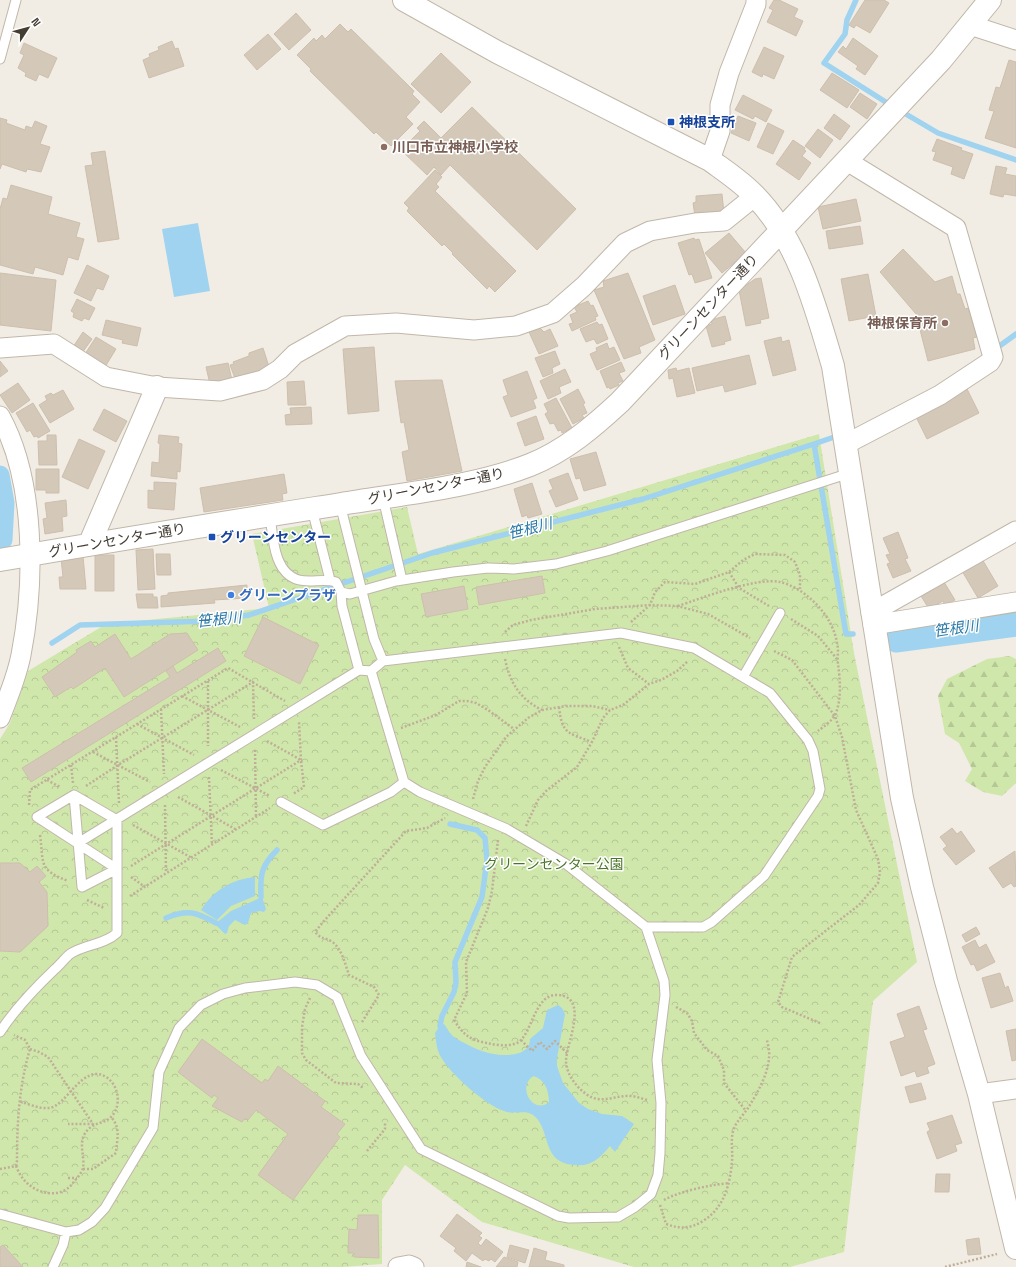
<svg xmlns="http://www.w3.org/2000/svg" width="1016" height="1267" font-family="'Space Grotesk','Noto Sans JP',sans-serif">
  <defs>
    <pattern id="forest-firs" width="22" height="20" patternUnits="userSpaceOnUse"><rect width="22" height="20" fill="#d0e7ac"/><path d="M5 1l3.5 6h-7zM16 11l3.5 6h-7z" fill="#b4c795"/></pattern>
    <pattern id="park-crowns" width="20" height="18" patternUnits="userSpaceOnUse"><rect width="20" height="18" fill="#d0e7ac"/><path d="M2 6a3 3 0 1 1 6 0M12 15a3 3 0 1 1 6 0" fill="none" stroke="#b4c795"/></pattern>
  </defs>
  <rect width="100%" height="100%" fill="#f2ede4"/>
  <!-- forest -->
  <path fill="url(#forest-firs)" d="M1010 656 1016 659V783L1002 796 983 792 965 781 972 769 959 743 945 734 938 696 947 679 987 659Z"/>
  <!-- park -->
  <path fill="url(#park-crowns)" d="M819 434 854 653 917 962 873 1001 844 1252 790 1267H634L482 1222 405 1165 382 1200V1264L343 1267H0V739L10 723 28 671 106 624 269 608 252 534 407 507 418 554Z"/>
  <!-- water -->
  <path fill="#9fd3f0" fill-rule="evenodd" d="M198 223 210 291 174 297 162 229Z
    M255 877V896L231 906 217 920 201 910C213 891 232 879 255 877Z
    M262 897 266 909 264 912 260 911 251 913 248 923 245 925 235 920 229 926 227 933 225 934 215 924 231 911Z
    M558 1005 562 1008 565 1014 557 1058V1066L563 1083 579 1103 588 1109 602 1114 622 1116 634 1124 615 1152 610 1146C600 1158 591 1167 575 1165 540 1163 552 1129 533 1115 525 1109 513 1115 504 1111 485 1105 444 1069 438 1051 436 1045 436 1038 435 1033L440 1026 444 1024C447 1028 450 1034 454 1037 462 1042 473 1048 482 1051 495 1056 530 1060 530 1039L543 1028 547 1010ZM533 1076C545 1079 549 1091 549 1102 535 1115 516 1089 533 1076Z"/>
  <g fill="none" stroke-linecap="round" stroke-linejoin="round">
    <!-- stream -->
    <path stroke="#9fd3f0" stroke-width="5.5" d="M856 0 847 20 845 34 824 63 892 106
      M899 110 938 133 1016 160
      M994 350 1016 334
      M814 444 840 435
      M52 643 80 625 209 621 249 615 432 553 643 499 814 444 846 634H853
      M261 897C260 875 261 866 277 850
      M166 918C188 909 196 912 216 923
      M440 1026 442 1016 454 992 456 983 455 962 482 897 487 860 485 838 477 830 450 824"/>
    <!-- canal -->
    <path stroke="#9fd3f0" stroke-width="19" d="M0 475 5 503 3 540"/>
    <!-- river -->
    <path stroke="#9fd3f0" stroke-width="33" d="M897 636 1016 620"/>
  </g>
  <!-- building -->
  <path fill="#d4c8b9" stroke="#cebfac" d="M774 0H779L798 9 794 17 803 21 796 36 767 22 773 10 769 8Z
    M865 0H884L889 3 870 33 856 25 854 28 849 25Z
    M296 13 311 30 289 50 274 34Z
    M340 24 348 32 351 29 414 91 412 94 420 102 406 117 413 124 391 146 376 132 374 134 310 71 311 69 297 55 314 38 316 41 322 35 325 39Z
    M268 34 281 49 257 70 244 55Z
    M853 38 878 56 865 75 856 69 858 66 838 52 843 46 846 49Z
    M172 41 175 49 178 48 184 66 149 78 143 60 150 57 149 54 159 50 158 47Z
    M24 43 57 58 48 78 39 74 36 81 25 76 26 73 18 68 24 55 20 53Z
    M764 47 784 56 774 79 763 74 762 77 752 72Z
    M441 53 471 82 441 113 411 84Z
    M1009 60 1016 62V148L985 138 994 111 989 110 996 87 1000 88Z
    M832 73 859 90 847 108 820 90Z
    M860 93 877 104 867 119 850 107Z
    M743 95 772 110 766 122 755 116 753 119 735 110Z
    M472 107 576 209 537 250 450 165 441 175 434 167 427 175 401 150 420 131 417 128 424 121 441 138Z
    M834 114 850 126 840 140 824 128Z
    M738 116 756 123 749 141 731 133Z
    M0 118 7 120 6 123 25 130 26 126 32 128 35 121 47 126 40 144 50 147 41 172 27 169 26 172 2 164 0 169Z
    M768 123 784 131 773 154 757 147Z
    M818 129 833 140 820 158 805 146Z
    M937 139 962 148 961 150 973 154 964 179 951 174 953 167 933 160 936 152 932 151Z
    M793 140 805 148 804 150 806 151 802 156 811 163 799 180 776 164Z
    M105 151 119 239 98 242 85 166 93 165 91 153Z
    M996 166 1007 168 1005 174 1016 176V196L1004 194 1003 197 990 194Z
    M435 170 442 177 436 184 439 187 435 191 516 271 495 292 489 286 487 289 452 254 453 253 444 244 442 246 407 211 409 208 404 203Z
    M11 185 52 197 48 214 80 223 76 237 84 239 78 260 68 257 63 275 35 267 33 274 0 265V209L3 198 7 199Z
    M722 194 724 213 695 216 693 203 696 202V196Z
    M856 199 861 221 823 229 818 207Z
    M860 226 863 244 829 249 826 231Z
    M729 233 746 253 722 273 705 253Z
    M694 238 695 240 699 239 712 278 695 283 692 274 689 275 678 243Z
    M903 249 935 282 952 276 957 294H960L965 309 968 308 977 337 973 338 975 349 928 361 916 314 880 272Z
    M87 265 109 276 103 290 97 288 91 301 74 293Z
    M0 273 56 280 51 331 0 325Z
    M628 273 655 340 639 347 641 353 624 359 594 290 604 287 603 281Z
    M868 274 876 316 849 321 841 279Z
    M761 278 769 318 760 320 761 323 746 326 739 290 755 279Z
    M675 285 685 314 653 325 643 296Z
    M77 299 95 308 89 320 84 318 82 321 73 317 74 313 71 311Z
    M588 301 591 306 593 305 598 316 595 317 596 320 572 331 569 324 573 323 570 315 577 312 574 307Z
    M725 316 731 340 724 342 725 344 712 347 706 326 712 324 711 320Z
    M106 320 141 328 137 346 122 343 123 340 102 335Z
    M597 322 599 325 602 324 608 339 597 344 594 339 586 342 580 329Z
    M540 328 544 332 550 329 558 346 539 354 529 332Z
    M83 332 92 339 82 353 73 347Z
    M96 337 116 349 105 367 85 354Z
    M781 337 782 342 789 340 796 370 773 376 764 341Z
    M607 343 609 349 614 347 620 360 597 370 590 354 597 351 596 348Z
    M374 347 379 411 348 414 343 349Z
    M263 348 271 373 236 381 230 365 234 364 233 362 249 356V353Z
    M555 351 560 364 552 368 553 373 543 377 535 358Z
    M749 355 756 384 725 392 723 385 697 391 692 368Z
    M0 361 8 371 0 377Z
    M621 362 625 371 619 373 623 381 618 383 619 385 610 389 609 387 607 388 600 371Z
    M228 363 232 380 210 384 206 367Z
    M676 368 677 371 689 368 695 393 677 397 673 378 669 379 668 370Z
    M565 369 571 382 559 387 561 393 548 399 540 381Z
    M527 371 537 398 533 400 536 408 511 417 503 397 508 395 503 380Z
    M436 380H442L462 471 407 481 402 452 409 450 404 422 401 423 395 381Z
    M304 381 306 405H288L287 382Z
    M18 383 30 400 12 413 0 395Z
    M966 387 979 413 927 439 914 413Z
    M578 389 585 403 583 404 587 413 582 415 584 418 573 424 560 399Z
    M63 390 74 409 50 423 39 405 47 400 45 396 51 393 53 395Z
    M556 398 572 428 562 433 561 430 558 431 554 423 550 424 545 414 548 412 544 404Z
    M33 403 50 431 38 438 37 436 34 437 30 430 27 432 16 413Z
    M311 407 312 424 286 425 285 415 291 414 290 408Z
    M104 409 127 421 116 442 93 430Z
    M536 416 544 439 525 446 517 423Z
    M47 435H56L57 465H39L38 441H47Z
    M159 435 179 437 178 443 182 444 180 472 177 471V479L151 476 152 462 159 463 160 444 158 443Z
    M79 439 105 451 88 489 62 477Z
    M596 452 606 485 584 491 580 478 576 479 570 459Z
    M36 469H59V493H46V490H36Z
    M568 473 578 499 556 507 549 491 553 489 549 480Z
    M284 474 287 493 282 494 283 500 204 512 200 488Z
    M154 482 176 483 174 510 148 508V490L154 491Z
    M532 483 542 514 528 518 527 515 522 517 514 489Z
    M66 500 67 516 62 517 63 531 45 534 43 519 47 518 45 503Z
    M898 532 908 558 905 559 911 571 893 578 887 564 890 563 886 555 890 554 883 538Z
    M153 549 155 589 138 590 136 550Z
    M156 554H170L171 575H157Z
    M95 555H114V591H95Z
    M83 556 86 589H60L59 577H63L61 558Z
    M982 559 998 586 978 598 962 571Z
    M542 576 545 593 479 605 476 587Z
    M944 582 955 600 945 605 943 601 929 609 918 591Z
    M247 585V598L214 600 215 603 161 607V596L168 595V593Z
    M464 586 468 609 426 617 421 594Z
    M136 594H153V597H157L158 608H138Z
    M263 617 319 645 300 684 244 656Z
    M187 633 198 650 124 697 105 668 73 689 71 687 55 697 42 677 77 652 76 650 91 641 95 647 115 634 131 659 170 634Z
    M218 648 226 661 31 782 22 768 170 677 166 671 173 666 177 673Z
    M952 828 957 834 961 831 975 851 956 865 943 849 947 846 940 837Z
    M1015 851 1016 886 1014 887 1011 883 1003 888 989 868Z
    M0 863H20L30 872 37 866 46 876 39 882 47 892 48 926 20 952 0 951Z
    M976 927 980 934 966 942 962 935Z
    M975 940 979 948 986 944 995 962 977 971 974 964 971 965 962 947Z
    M1000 973 1005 988 1008 986 1013 1001 991 1008 982 978Z
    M919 1006 927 1029 923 1030 935 1064 927 1067 929 1073 917 1077 915 1071 901 1076 890 1042 905 1037 897 1014Z
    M1016 1029V1060L1012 1061 1006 1031Z
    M202 1039 262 1083 265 1079 268 1081 278 1066 325 1101 321 1107 345 1124 337 1134 340 1137 293 1200 258 1175 288 1134 256 1110 248 1120 245 1118 242 1122 212 1106 218 1098 214 1095 212 1098 178 1072Z
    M921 1083 926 1099 910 1103 905 1087Z
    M952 1115 962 1143 955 1145 957 1151 937 1159 927 1132 930 1130 927 1123Z
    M936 1174H950L949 1192H935Z
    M457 1214 482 1233 479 1236 482 1238 478 1243 481 1246 486 1239 503 1252 495 1262 491 1259 489 1261 485 1259 483 1261 472 1253 466 1261 454 1251 456 1248 440 1236Z
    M358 1215H378L379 1258 354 1257V1253H348L349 1229 357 1230Z
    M979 1238 981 1254 968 1255 966 1240Z
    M3 1245 23 1267H0V1247Z
    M510 1245 529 1250 525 1263 507 1257Z
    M534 1248 547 1252 545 1260 564 1265V1267H529Z
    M504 1257 518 1262 517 1267H496Z
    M467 1262 481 1267H466Z"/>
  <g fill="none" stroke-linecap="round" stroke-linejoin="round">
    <defs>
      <path id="service" d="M0 59 16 0
        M383 498 402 580
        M340 504 374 639 383 661
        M312 509 330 580
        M270 515C273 536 273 573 299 580 311 583 324 578 336 582L341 592 350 594 396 581 453 572 488 568 514 569 556 564 607 551 850 473
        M341 592 342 606 359 670
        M743 677 780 613
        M281 802 323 825 391 792 404 782
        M78 843 359 670 371 671 383 661 621 633 694 648 770 693 808 740 813 751 820 789 818 796 764 876 712 922 703 927H646
        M0 1032C15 1009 34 989 55 969 60 965 65 958 70 954 85 944 104 945 117 933 117 895 117 858 117 820L74 795 82 887 117 869 37 817 74 795
        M0 1214 66 1232 79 1230 92 1222 105 1208 153 1128 159 1072 179 1028 201 1005 223 994 245 988 295 982 317 985 337 997 361 1056 421 1149 558 1216 569 1218 618 1217 635 1207 651 1194 658 1175 660 1153 661 1103 657 1060 665 995 664 981 646 927 566 864 507 829 420 792 404 782 371 671
        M53 1267 63 1245 66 1232"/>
      <path id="minor" d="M970 25 1016 40
        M710 160 720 131V105L729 73 756 4V0
        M0 348 54 344 106 377 157 387 220 391 263 380 280 369 295 354 345 326 396 323 474 330 516 326 553 313 584 286 625 243 650 231 695 223 724 221 755 196
        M0 416C36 481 35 583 21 655 17 676 8 698 0 718
        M846 444 940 395 990 362 993 357 956 228 847 161
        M871 613 1016 531
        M873 625 1016 602
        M979 1094 1016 1089
        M398 1267 409 1265 414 1267"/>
      <path id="tertiary" d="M404 0 497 52 710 160C725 171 742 182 755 196 798 240 816 308 833 366L902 798 922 887 946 981 979 1094 1016 1248
        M90 543 157 387
        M0 560C114 540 228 522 341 504 401 494 474 487 530 465 565 451 593 427 620 402L941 60 990 0"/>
    </defs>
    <!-- service casing -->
    <use href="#service" stroke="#c0b7a9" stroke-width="11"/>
    <!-- minor casing -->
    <use href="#minor" stroke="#c0b7a9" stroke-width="21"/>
    <!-- tertiary casing -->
    <use href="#tertiary" stroke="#c0b7a9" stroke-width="24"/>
    <!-- path -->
    <path stroke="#bfaf98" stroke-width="2.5" stroke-dasharray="2 2" stroke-linecap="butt" d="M729 572 739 588 769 606
      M678 606C702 598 756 577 780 582 806 588 833 616 837 643 839 650 837 657 838 664 840 679 842 700 835 715 832 721 823 727 818 731
      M791 619 818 636 837 659
      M631 622 650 605 655 592 665 582 695 584 729 572 743 560 755 554 785 555 795 562 800 575V589
      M505 632 513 625 531 620 595 609 650 605 677 606 708 614 750 638
      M619 647 628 668 649 684
      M774 651 792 660 835 716 842 737 856 810 878 859 880 872 878 883 859 905 792 957 778 1002 782 1007 822 1024
      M505 659C510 683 520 699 542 710
      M208 681V746
      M182 696 240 727
      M559 707C562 735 569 733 592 742
      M161 709 164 774
      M137 724 194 755
      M401 728 436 715 459 701H467L476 703 488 710 514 729
      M116 737 119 803
      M267 741 301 760 304 787 293 794
      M255 750 256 817
      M93 752 150 782
      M71 765 73 783
      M221 770 270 796
      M209 777 212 845
      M47 780 60 787
      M86 786 118 765 253 682 254 719
      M178 797 237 830
      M473 799 478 781 485 767 506 737 528 718 542 710 566 706H592L610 710
      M29 805 30 790 228 668 285 701
      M165 805 166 873
      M133 825 192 858
      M526 826 538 800 546 791 577 767 592 742 603 718 610 710 623 705 649 684 661 680 677 671 688 661
      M40 835C44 865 38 869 68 881
      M498 840 492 891 488 908 466 962 467 993 454 1020C463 1034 469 1040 487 1043 496 1045 507 1047 517 1043 532 1036 534 993 558 995 590 997 566 1044 566 1061 566 1075 579 1091 591 1097 604 1103 617 1095 630 1096 636 1096 642 1099 648 1100
      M131 866 301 760 299 722
      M131 877 145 887
      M130 896 270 808
      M87 900 104 908
      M310 998 305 1009 302 1027V1053L306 1060 336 1083 358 1084 363 1088
      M676 1007 687 1013 692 1021 694 1033 707 1050 718 1056 724 1070V1083L746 1111
      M362 1022 379 995 374 987 349 975C345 964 342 948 331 941 324 937 322 940 315 932L323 922 406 831 427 828 445 818
      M521 1040 532 1051 540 1042 547 1049 555 1041 567 1053
      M30 1049 39 1052 48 1057 93 1124H68
      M367 1151 385 1129V1122
      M16 1166C18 1171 21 1177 25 1181 38 1195 61 1199 73 1183 76 1179 82 1173 83 1168 85 1157 79 1146 84 1135 92 1121 103 1125 111 1117 122 1106 119 1085 106 1077 83 1062 66 1107 49 1108 39 1109 28 1104 19 1101
      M0 1169 16 1166 17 1161C17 1123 19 1086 30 1049L25 1040 14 1035
      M83 1169H93L116 1153C117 1139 121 1128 111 1117
      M68 1178H77
      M664 1200C680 1191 710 1185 729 1183
      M660 1205 666 1224C680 1229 690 1229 703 1221 724 1208 730 1185 732 1161 733 1150 730 1139 734 1128 737 1121 744 1114 748 1108 757 1094 768 1074 769 1058 770 1052 768 1045 767 1040
      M945 1267 997 1254"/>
    <!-- service -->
    <use href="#service" stroke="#fff" stroke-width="9"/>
    <!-- minor -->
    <use href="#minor" stroke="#fff" stroke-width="19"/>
    <!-- tertiary -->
    <use href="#tertiary" stroke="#fff" stroke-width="22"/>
  </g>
  <!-- markers -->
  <g fill="#1a4fb4" stroke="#fff" stroke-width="1.5">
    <rect x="667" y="118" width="8" height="8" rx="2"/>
    <rect x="208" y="533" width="8" height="8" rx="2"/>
  </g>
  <g fill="#8d6e63" stroke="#fff" stroke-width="1.5">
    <circle cx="384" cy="147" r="4"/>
    <circle cx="945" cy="323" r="4"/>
  </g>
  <circle fill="#3f7fe0" stroke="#fff" stroke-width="1.5" cx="231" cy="595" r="4"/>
  <g text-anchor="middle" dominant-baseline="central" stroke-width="3" stroke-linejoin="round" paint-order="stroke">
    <!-- transit labels -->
    <g font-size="14" font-weight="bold" fill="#164399" stroke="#fff" text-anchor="start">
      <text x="679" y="122">神根支所</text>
      <text x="220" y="537">グリーンセンター</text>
    </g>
    <!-- education labels -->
    <g font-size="14" font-weight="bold" fill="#785e54" stroke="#fff" text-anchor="start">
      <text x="392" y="147">川口市立神根小学校</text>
      <text x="937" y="323" text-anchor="end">神根保育所</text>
    </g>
    <!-- street labels -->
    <g font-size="14" fill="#443d34" stroke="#fff">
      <text transform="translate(708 307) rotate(-47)">グリーンセンター通り</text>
      <text transform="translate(436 486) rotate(-11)">グリーンセンター通り</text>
      <text transform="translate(117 540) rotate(-10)">グリーンセンター通り</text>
    </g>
    <!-- shop labels -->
    <g font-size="14" font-weight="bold" fill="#366cbe" stroke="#fff" text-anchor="start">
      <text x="239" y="595">グリーンプラザ</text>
    </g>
    <!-- park labels -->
    <g font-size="14" fill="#497527" stroke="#fff">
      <text x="554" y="864">グリーンセンター公園</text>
    </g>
    <!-- water labels -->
    <g font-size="15" font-style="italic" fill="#2c7aa7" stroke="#fff">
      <text transform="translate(530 528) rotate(-14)">笹根川</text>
      <text transform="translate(219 619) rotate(-6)">笹根川</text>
      <text transform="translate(956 628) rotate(-8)">笹根川</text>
    </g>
  </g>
  <!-- north arrow -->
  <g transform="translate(28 28) rotate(54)" stroke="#ffffff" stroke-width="3" paint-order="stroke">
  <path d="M0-3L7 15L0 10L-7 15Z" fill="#443d34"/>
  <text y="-6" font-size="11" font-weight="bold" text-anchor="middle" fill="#443d34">N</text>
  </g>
</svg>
